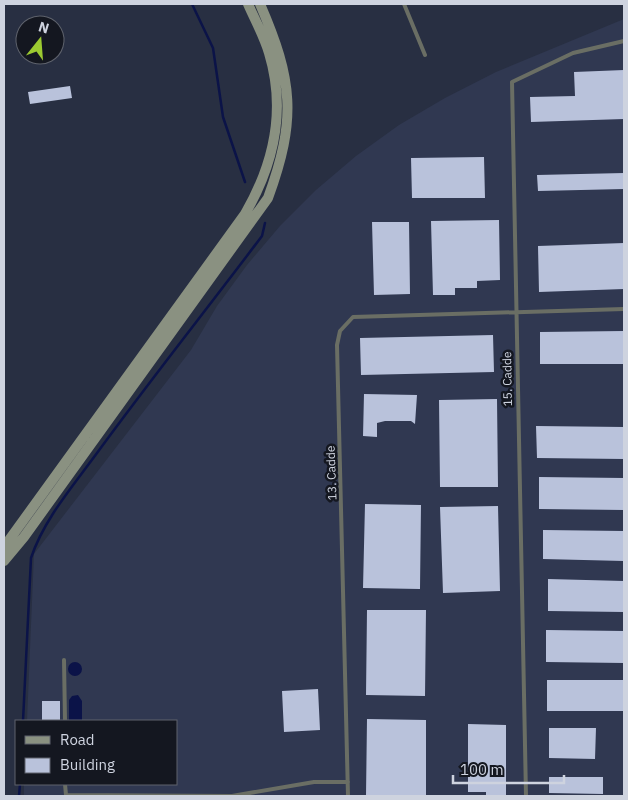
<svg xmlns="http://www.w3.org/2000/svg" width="628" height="800" font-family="'IBM Plex Sans',sans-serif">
  <rect width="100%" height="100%" fill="#282f42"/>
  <!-- built -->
  <path fill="#303851" d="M624 19V796H24V784H176V721H27L34 554 191 350 217 306 247 265 280 226 316 190 356 156 399 125 445 98 496 72Z"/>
  <!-- water -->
  <path fill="#0b1348" d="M68 669a7 7 0 1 1 14 0a7 7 0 1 1-14 0Z
    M78 695 82 701V721H69V700L72 696Z"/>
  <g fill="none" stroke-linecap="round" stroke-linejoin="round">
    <!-- stream -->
    <path stroke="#0b1348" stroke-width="2.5" d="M192 4 213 48 223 117 245 182
      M23 721 31 558C44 519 73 486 97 453 151 379 207 309 262 236L265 223
      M19 796 20 784"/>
  </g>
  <!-- building -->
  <path fill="#b9c2db" d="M624 70V119L531 122 530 97 575 96 574 72Z
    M70 86 72 98 30 104 28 92Z
    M484 157 485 198H412L411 158Z
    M624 173V189L538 191 537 175Z
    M499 220 500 280 477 281V288H455V295H433L431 221Z
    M372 222H409L410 294 374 295Z
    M624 243V289L539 292 538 246Z
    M624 331V364H540V332Z
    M493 335 494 372 361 375 360 338Z
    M364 394 417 395 415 424 411 421H385L377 423V437L363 436Z
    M497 399 498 487H440L439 400Z
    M536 426 624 427V459L537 458Z
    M539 477 624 478V510L539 509Z
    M365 504 421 505 420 589 363 588Z
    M498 506 500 591 443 593 440 507Z
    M543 530 624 531V561L543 559Z
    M548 579 624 581V612L548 611Z
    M367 610H426L425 696 366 695Z
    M546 630 624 631V663L546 662Z
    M547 680H624V711H547Z
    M318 689 320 730 284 732 282 691Z
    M42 701H60V721H42Z
    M367 719 426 720V796H366Z
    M468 724 506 725V796H486V792H468Z
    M549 728H596L595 759 549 758Z
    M549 777H603V794L549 793Z"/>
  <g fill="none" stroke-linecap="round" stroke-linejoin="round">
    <!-- lane -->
    <path stroke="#6a6e64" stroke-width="4" d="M404 4 425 55
      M64 660 65 721
      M65 784 66 795 232 796 314 782H348
      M348 796 337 345 340 331 353 317 624 309
      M526 796 512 82 573 53 624 41"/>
    <!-- secondary -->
    <path stroke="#8a9181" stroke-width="10" d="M4 547 245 214C274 164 286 109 269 53 264 36 255 20 248 4
      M4 561 24 537 268 198C297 119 293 80 260 4"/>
  </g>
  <g text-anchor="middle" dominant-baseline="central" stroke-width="5" stroke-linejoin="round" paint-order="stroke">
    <!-- street labels -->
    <g font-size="12" fill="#ced3df" stroke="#141720">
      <text transform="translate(507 379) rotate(-91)">15. Cadde</text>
      <text transform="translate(331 473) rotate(-92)">13. Cadde</text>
    </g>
  </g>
  <!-- border -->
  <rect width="628" height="800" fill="none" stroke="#ced3df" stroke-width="10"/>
  <!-- legend -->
  <rect x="15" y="720" width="162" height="65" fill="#141720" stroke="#5e626c"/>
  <rect x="25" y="736" width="25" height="8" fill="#8a9181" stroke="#5e626c"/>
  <text x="60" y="745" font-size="15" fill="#ced3df">Road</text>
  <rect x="25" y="758" width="25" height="15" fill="#b9c2db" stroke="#5e626c"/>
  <text x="60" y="770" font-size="15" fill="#ced3df">Building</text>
  <!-- north arrow -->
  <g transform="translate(40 40) rotate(17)"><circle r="24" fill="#141720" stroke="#5e626c"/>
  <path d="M0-4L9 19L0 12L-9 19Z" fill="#9cca31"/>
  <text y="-8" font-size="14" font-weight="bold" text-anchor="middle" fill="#ced3df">N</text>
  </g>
  <!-- scale -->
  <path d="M453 775v8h111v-8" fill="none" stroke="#ced3df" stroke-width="2.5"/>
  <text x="460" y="775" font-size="15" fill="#ced3df" stroke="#141720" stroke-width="4" paint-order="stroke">100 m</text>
</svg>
